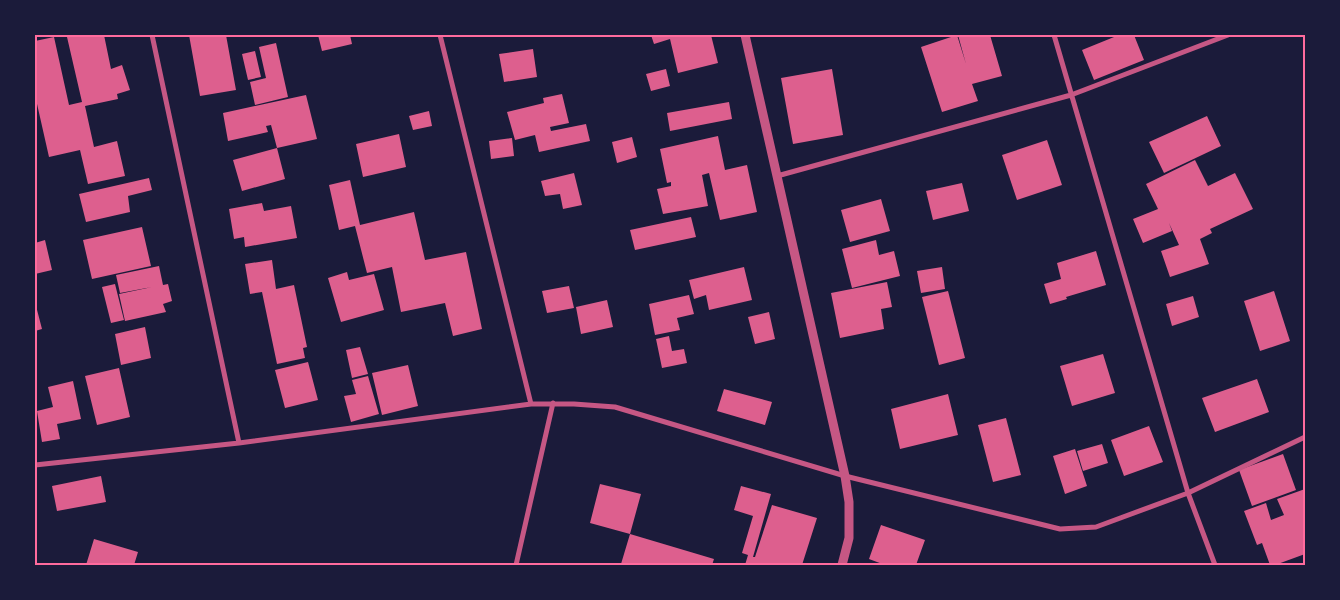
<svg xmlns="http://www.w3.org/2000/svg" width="1340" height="600" font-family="Barlow,sans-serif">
  <rect width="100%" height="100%" fill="#1b1b3a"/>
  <!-- building -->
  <path fill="#dd5f8e" d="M75 35H104L111 69 122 65 130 90 117 94 118 99 85 106 94 147 117 141 125 176 88 184 80 150 49 157 35 95V41L54 37 69 105 82 102 67 37Z
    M189 35H226L236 90 200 96Z
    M318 35H350L352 44 322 51Z
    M651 35H682L678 37 687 35H711L718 63 678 73 670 39 654 44Z
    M957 35 966 64 958 35H990L1002 76 972 84 978 101 942 112 921 47Z
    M1119 35H1134L1144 60 1094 80 1082 50Z
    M276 43 288 97 255 105 250 82 266 78 259 47Z
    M533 49 537 77 504 82 499 54Z
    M255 51 261 77 248 80 242 54Z
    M666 69 670 86 651 91 646 74Z
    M832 69 843 135 793 144 781 78Z
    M562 94 569 123 550 127 551 131 586 124 590 141 539 152 535 135 515 140 507 112 544 103 543 98Z
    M306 95 317 139 277 148 271 125 266 126 268 132 228 141 223 113Z
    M729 102 732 119 670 131 667 113Z
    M429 111 432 126 413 130 409 116Z
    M1207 116 1221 146 1164 173 1149 142Z
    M399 134 406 167 363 177 356 144Z
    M718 136 725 170 747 165 757 212 720 220 709 173 702 175 708 206 663 214 657 189 671 186V182L667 183 660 149Z
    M632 137 637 157 617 163 612 142Z
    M512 138 514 156 491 159 489 141Z
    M1047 140 1062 185 1017 200 1002 155Z
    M277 148 285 179 242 191 233 160Z
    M1195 160 1208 186 1235 173 1253 209 1210 229 1212 233 1200 239 1209 264 1170 277 1161 251 1179 245 1169 223 1172 231 1143 243 1133 219 1158 209 1146 184Z
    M574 173 582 205 563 209 560 194 545 196 541 181Z
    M149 178 152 190 128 196 130 212 86 222 79 194Z
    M350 180 360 225 414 212 425 260 466 252 482 329 453 336 445 303 401 312 392 267 367 273 355 226 339 230 329 185Z
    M962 183 969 211 933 220 926 191Z
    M881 199 890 231 850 242 841 210Z
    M262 203 264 211 291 206 297 238 245 247 244 237 234 239 229 209Z
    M691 217 696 237 635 250 630 230Z
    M142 227 151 266 92 279 83 240Z
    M45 240 52 270 35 274V243Z
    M876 240 879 255 894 251 900 276 852 288 842 249Z
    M1096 251 1106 285 1066 297 1067 299 1050 304 1044 284 1061 279 1057 263Z
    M272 260 276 289 294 285 307 347 303 348 305 358 277 364 262 292 250 294 245 264Z
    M159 266 163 285 168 284 172 301 163 304 166 312 125 321 119 294 152 287 120 293 116 275Z
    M744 267 752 300 709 310 706 295 694 299 689 280Z
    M942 267 945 289 921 293 917 271Z
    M347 272 349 280 374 274 384 310 341 322 328 278Z
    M887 282 892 307 881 309 884 329 840 338 831 293Z
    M115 284 124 320 111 323 102 287Z
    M569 286 574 308 547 313 542 291Z
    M948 291 965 358 939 365 922 297Z
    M1274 291 1290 341 1260 351 1244 301Z
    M689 295 694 314 677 318 680 330 655 335 649 304Z
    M1193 296 1199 317 1172 326 1166 304Z
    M607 300 613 327 581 334 576 307Z
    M35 302 42 329 35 331Z
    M769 312 775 339 755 344 748 317Z
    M145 327 151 358 121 365 115 334Z
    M669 336 672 351 684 349 687 363 662 368 656 339Z
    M360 347 368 374 352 378 346 350Z
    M1103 354 1115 393 1072 406 1060 366Z
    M308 362 318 400 285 408 275 370Z
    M408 365 418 406 382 415 372 373Z
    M119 368 130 417 97 425 85 376Z
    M368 376 379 414 351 422 344 396 356 394 352 380Z
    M1257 379 1269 412 1215 432 1202 398Z
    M73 381 81 419 57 424 60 439 42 442 37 411 53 407 48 387Z
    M724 389 772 402 765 425 717 411Z
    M948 394 958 435 900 449 891 409Z
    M1006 418 1021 475 993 482 978 425Z
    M1149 426 1163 462 1124 476 1111 440Z
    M1102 444 1108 463 1083 471 1077 451Z
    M1075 449 1087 486 1065 494 1053 456Z
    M1283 454 1296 490 1252 506 1239 470Z
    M101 476 106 502 57 511 52 486Z
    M600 484 641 494 630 534 590 523Z
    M741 486 771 494 753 557H755L772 505 817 518 802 565H745L748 555 742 553 753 516 734 510Z
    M1305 489V528H1303L1305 535V554L1275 565H1270L1262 543 1257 545 1244 511 1266 503 1271 520 1284 515 1277 499Z
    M881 525 925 540 916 565H885L869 559Z
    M630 534 714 559 712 565 621 564Z
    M94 539 138 552 134 565H86Z"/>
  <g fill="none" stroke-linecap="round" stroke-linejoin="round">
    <!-- minor -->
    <path stroke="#c65784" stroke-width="5" d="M152 35 239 443
      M440 35 531 404
      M1054 35 1188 493 1215 565
      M777 176 1071 95 1228 35
      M35 465 239 443 531 404H574L615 407 845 476 1060 529 1096 527 1188 493 1305 437
      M516 565 553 403"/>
    <!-- tertiary -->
    <path stroke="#c65784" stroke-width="9" d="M745 35 845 476 849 502V538L842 565"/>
  </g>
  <!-- border -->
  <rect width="1340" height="600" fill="none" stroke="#1b1b3a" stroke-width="72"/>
  <rect x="36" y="36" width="1268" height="528" fill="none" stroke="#ff6b9d" stroke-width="2"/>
</svg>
